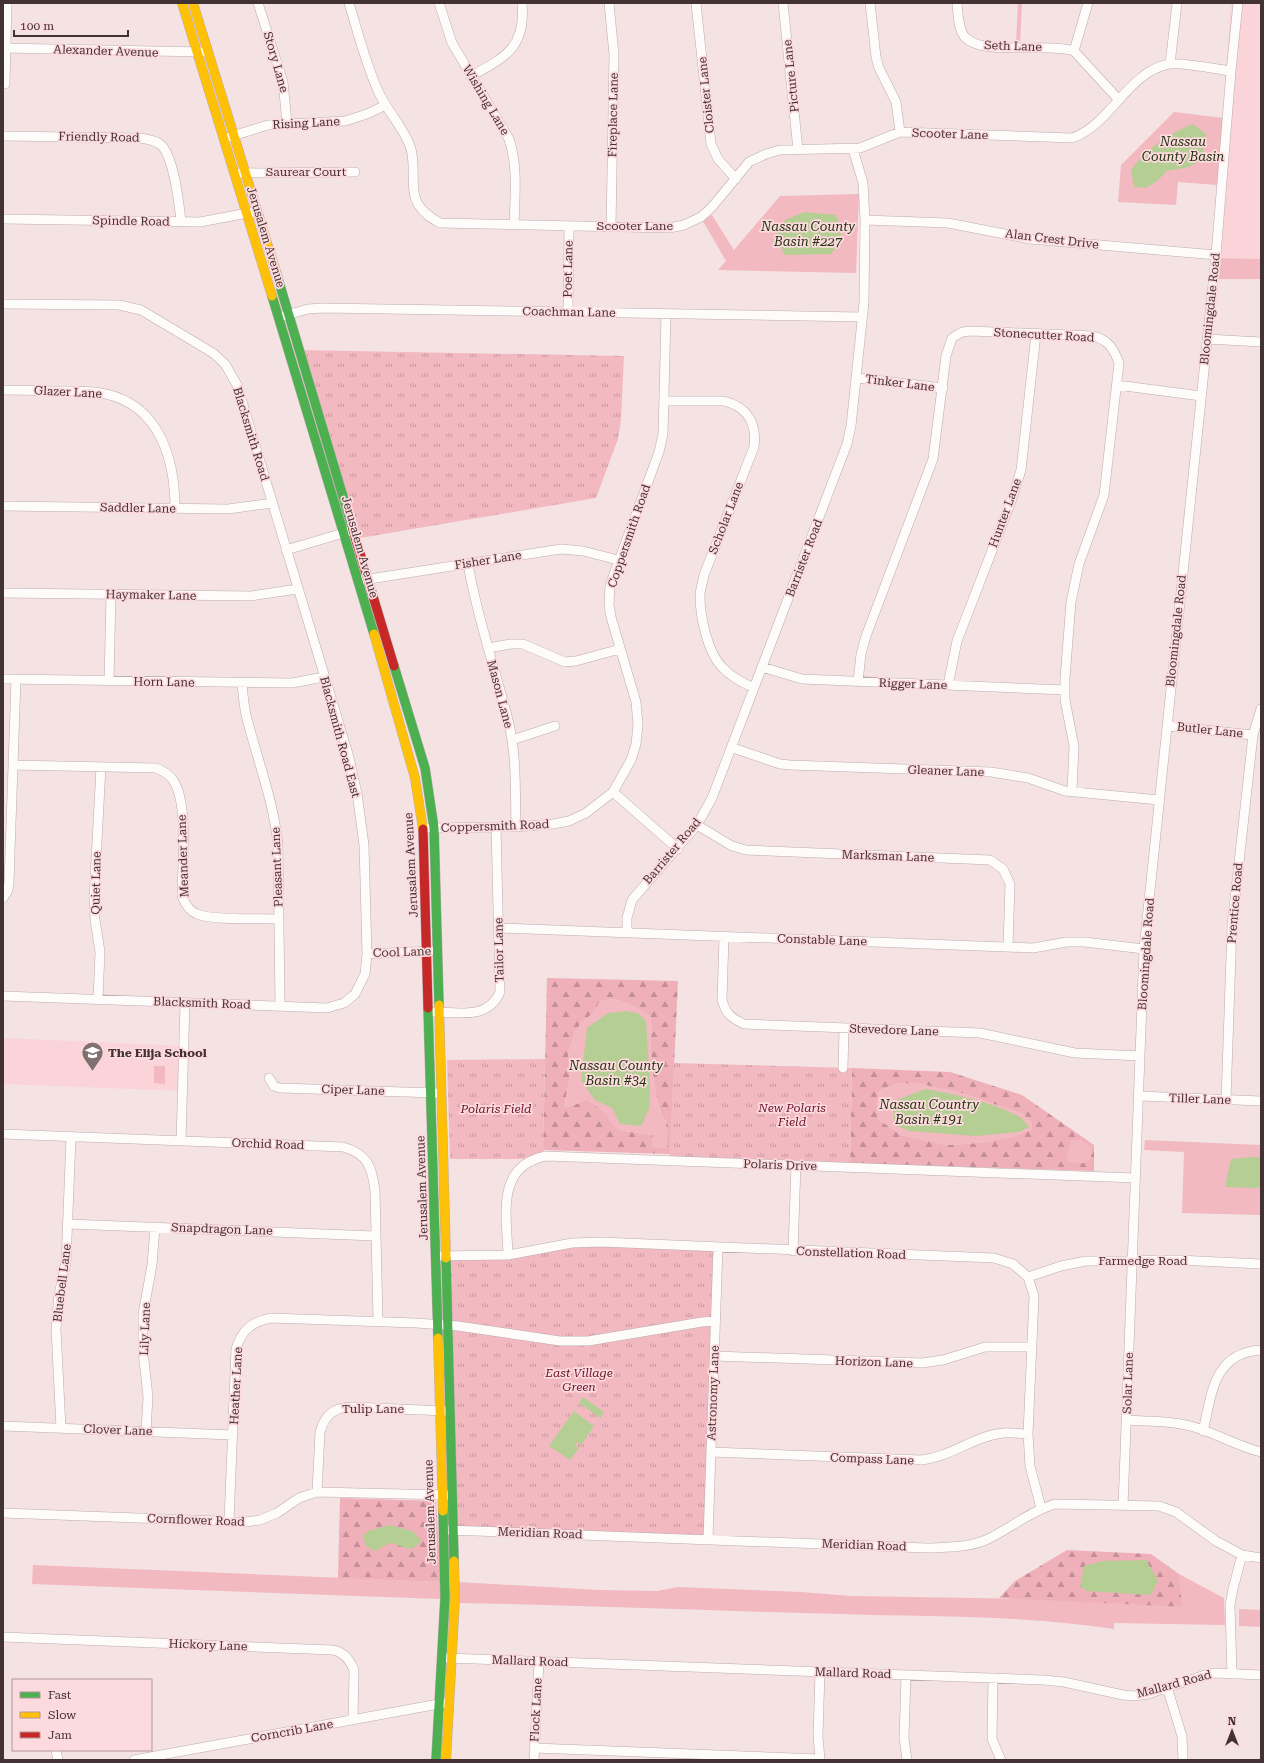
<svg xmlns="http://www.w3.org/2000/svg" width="1264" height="1763" font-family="'Roboto Serif',serif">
  <defs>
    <pattern id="forest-firs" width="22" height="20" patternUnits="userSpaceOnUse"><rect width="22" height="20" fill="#efb0b9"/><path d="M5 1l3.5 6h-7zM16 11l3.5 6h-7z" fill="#c39097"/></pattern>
    <pattern id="park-tufts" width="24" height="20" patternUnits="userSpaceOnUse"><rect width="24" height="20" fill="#f2b9c0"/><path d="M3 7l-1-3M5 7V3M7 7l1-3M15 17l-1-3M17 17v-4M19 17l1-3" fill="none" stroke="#c6979d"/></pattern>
  </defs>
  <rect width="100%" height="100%" fill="#f5e2e3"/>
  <!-- built -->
  <path fill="#fad4d8" d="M1231 3H1261V259L1214 258Z
    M3 1038 185 1046 183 1091 3 1084Z"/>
  <!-- green -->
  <path fill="#f2b9c0" d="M1174 112 1223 118 1218 185 1178 182 1176 205 1118 202 1121 165Z
    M859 194 856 273 718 270 726 261 703 221 712 215 734 250 780 196Z
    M1214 258 1261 259V279H1212Z
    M614 999 632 1005 650 1016C653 1028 650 1038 651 1050 652 1067 655 1109 666 1121L667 1148 654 1147 652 1143V1135L618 1130 603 1111 587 1099 577 1104 564 1108 571 1069 568 1055 574 1034 580 1024 594 1012 600 1001Z
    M154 1066H165V1084L154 1083Z
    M899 1083 921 1084 965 1094 1023 1114 1032 1123V1129L1013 1137 979 1143 947 1145 901 1135 878 1119 877 1094 881 1090Z
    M1072 1140H1081L1092 1148 1091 1159C1084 1165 1077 1163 1069 1163L1067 1157Z
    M1145 1140 1261 1145V1157H1251L1257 1188 1261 1186V1215L1182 1213 1184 1152 1144 1150Z
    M33 1565 441 1582 440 1599 32 1584Z
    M1179 1574 1224 1598 1225 1625 1114 1623V1629C1024 1615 931 1617 841 1614 713 1611 585 1605 458 1603V1582L599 1590 657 1591 678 1587 801 1592 851 1596 1035 1599 1181 1607Z
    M1239 1609 1261 1610V1627L1239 1626Z"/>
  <!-- forest -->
  <path fill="url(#forest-firs)" fill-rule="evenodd" d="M547 978 678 981 670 1154 543 1150ZM614 999 632 1005 650 1016C653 1028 650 1038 651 1050 652 1067 655 1109 666 1121L667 1148 654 1147 652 1143V1135L618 1130 603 1111 587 1099 577 1104 564 1108 571 1069 568 1055 574 1034 580 1024 594 1012 600 1001Z
    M852 1068 950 1072 1022 1095 1094 1145V1171L850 1163ZM899 1083 921 1084 965 1094 1023 1114 1032 1123V1129L1013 1137 979 1143 947 1145 901 1135 878 1119 877 1094 881 1090ZM1072 1140H1081L1091 1148V1159C1084 1165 1077 1163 1069 1162L1067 1157Z
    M340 1498 436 1501 441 1582 338 1578Z
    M1067 1550 1151 1554 1179 1574 1182 1607 999 1598 1015 1581Z"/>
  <!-- park -->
  <path fill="url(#park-tufts)" d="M1018 3H1022L1020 44 1016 43Z
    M298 350 624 356 621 420 618 439 596 498 354 539Z
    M545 1059 543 1156 532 1159H450L447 1060Z
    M674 1063 852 1068 850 1165 669 1159Z
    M573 1244 719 1249 708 1539 449 1530 443 1257Z"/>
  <!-- water -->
  <path fill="#b5ce93" d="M1193 124 1206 134 1202 160 1189 167 1167 171 1157 181 1146 188 1134 187 1131 170C1146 149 1168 134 1193 124Z
    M805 212 836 215C843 233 843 239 831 254L785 255 775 236 785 220Z
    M627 1011 639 1014 646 1021 650 1083 649 1109 641 1126 620 1124 612 1108 595 1100 581 1081 587 1028 608 1013Z
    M925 1089C954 1094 991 1102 1018 1116 1022 1118 1026 1123 1029 1127L1019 1132 976 1136 910 1131 895 1125 892 1102Z
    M1251 1157H1261V1186L1257 1188 1225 1187 1231 1159Z
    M583 1397 604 1412 600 1418 579 1403Z
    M574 1411 594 1426 581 1445 577 1442 575 1445 579 1448 570 1460 549 1446Z
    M389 1525 412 1531 421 1540C412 1555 405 1546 390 1543L375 1551 366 1546 363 1536 368 1531Z
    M1146 1560 1158 1581 1151 1595 1087 1591 1080 1586 1084 1566 1102 1561Z"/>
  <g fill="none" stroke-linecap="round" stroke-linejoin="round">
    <defs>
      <path id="street" d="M258 3 283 82 287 123
        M349 3C358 33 366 65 379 93 388 112 403 127 410 146 417 164 409 189 418 204 423 213 431 218 440 223L669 228 684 225 701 217 712 207 749 162 766 154 780 150 860 148 900 132 1072 138C1111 125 1127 72 1169 64 1180 62 1217 69 1231 71
        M439 3 452 43 509 139C518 166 515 196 514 225
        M609 3 614 55 611 227
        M696 3 711 144 718 159 736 179
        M783 3 798 150
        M870 3 876 57 879 68 896 102 900 132
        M957 3C958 14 958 27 964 36 980 57 1048 42 1074 51
        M3 48 203 52
        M1074 51 1119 100
        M1074 51 1088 3
        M1170 64 1177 3
        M471 76C506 57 526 47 522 3
        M5 84 7 3
        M3 136 140 138C147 139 154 140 160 144 174 155 179 204 181 221
        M229 137 268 125 345 121 367 114 386 105
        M241 173 355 172
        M3 219 200 222 253 212
        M865 220 948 223 1030 239 1216 255
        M3 304 119 305 141 310 213 353 225 364 237 385 348 754 357 793 364 845 367 954 365 974 355 994 344 1003 327 1008 3 996
        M568 312 569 226
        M283 316 308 309 323 308 862 317
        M1207 339 1261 342
        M857 378 943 388
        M1117 385 1201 396
        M3 390C24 390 46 391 67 391 80 391 94 391 106 394 160 406 175 460 175 509
        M665 401H724C748 407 757 424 754 447L704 575C703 582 700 589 700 596 700 617 708 654 723 668 731 677 743 683 754 688
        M3 506 228 509 272 503
        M286 550 350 531
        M468 564C477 617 495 668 508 720 517 755 515 791 516 827
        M363 580 561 549 583 551 618 560
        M3 593 251 596 297 589
        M488 648 511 644H523L565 662 576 661 620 649
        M762 667 802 679 1065 690
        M3 679 292 683 324 677
        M109 681 111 594
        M858 682 861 654 866 636 933 459 946 356 952 338 962 332 971 331 1092 336C1108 339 1114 349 1119 363L1104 495 1079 564 1071 602 1065 678V700L1074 746 1072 791
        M242 683C243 695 244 708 247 719 258 761 273 800 278 844L280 1006
        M948 685 957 641 1012 499 1021 470 1036 334
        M1167 726 1253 735
        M512 740 555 726
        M733 748 780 764 790 765 991 772 1028 778 1065 791 1159 800
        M13 765 156 768C163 771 169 774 173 780 189 803 182 868 182 896 185 904 189 911 197 914 214 921 259 918 279 919
        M613 792 678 849
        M697 825 732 846 746 850 990 860 1003 869 1010 884 1008 947
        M428 828 516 827 553 824 569 821 586 813 613 792 631 760 636 744 638 725 636 702 611 617 609 605 610 585 659 452 663 434 666 314
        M3 898 8 890 9 882 16 679
        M499 928 1033 948 1067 942H1084L1144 949
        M627 932V918L632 900 697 825 712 798 847 444 851 426 864 302 865 220 863 183 853 149
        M724 937 722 1000C726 1014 731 1018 744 1024L980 1033 1075 1053 1140 1056
        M367 954 431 951
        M98 999 100 952 95 920 94 898 101 767
        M433 1012C459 1012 488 1020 500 992L496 827
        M843 1068 844 1028
        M269 1078 274 1086 280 1088 436 1093
        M1139 1096 1261 1101
        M1226 1100 1232 926 1253 735 1261 709
        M3 1134 343 1147C368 1154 372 1167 375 1191L378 1321
        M181 1141 185 1003
        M68 1224 375 1236
        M793 1251 796 1165
        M508 1255C507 1216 495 1166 546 1156L1135 1178
        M439 1256 508 1255 572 1243 601 1242 994 1258 1013 1264 1028 1277 1034 1296 1028 1434 1030 1466 1041 1508
        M1028 1277 1061 1266 1086 1261 1178 1260 1261 1264
        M714 1356 922 1363 943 1360 985 1347H1032
        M1126 1420C1149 1421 1172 1421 1194 1427 1217 1434 1238 1446 1261 1452
        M3 1426 233 1435
        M61 1428 56 1329 59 1294 66 1263 71 1137
        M146 1431 148 1397 143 1351V1314L152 1265 155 1227
        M1203 1431C1212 1394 1213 1353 1261 1350
        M711 1452 921 1460C951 1457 974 1436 1003 1433 1011 1432 1020 1434 1028 1434
        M317 1492 320 1432C325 1415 334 1407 352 1407L445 1411
        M1123 1506 1144 949 1216 255 1231 71 1238 3
        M3 1513 246 1522 260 1520 277 1513 299 1498 317 1492 448 1495
        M229 1521 236 1349C242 1330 251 1322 271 1318L416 1323 458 1326 560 1341H588L702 1322 716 1321
        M447 1530 927 1548C948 1547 971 1548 990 1538 1012 1527 1031 1511 1055 1504L1159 1506 1176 1512 1216 1541 1242 1555 1261 1558
        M708 1539 718 1247
        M3 1637 333 1650C344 1652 350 1660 354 1670L353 1720
        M446 1658 1043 1680 1064 1682 1123 1695 1134 1696 1148 1694 1205 1675 1215 1673 1261 1675
        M820 1672 818 1736 820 1760
        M1232 1674 1230 1605 1233 1589 1242 1555
        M906 1675 904 1738 907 1760
        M993 1678 992 1739 1001 1760
        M1167 1687 1182 1736 1183 1760
        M534 1748 820 1759
        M56 1750 58 1760
        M134 1760 444 1703
        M534 1760 539 1661"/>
      <path id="fast" d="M276 272 353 530
        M272 296 374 634
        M394 666 425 768 434 828 439 1005
        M428 1008 438 1338
        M446 1258 454 1561
        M436 1760 445 1598 443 1511"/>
      <path id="slow" d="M182 3 272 296
        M193 3 276 272
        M374 634 415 778 423 829
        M439 1005 446 1258
        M438 1338 443 1511
        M446 1760 455 1598 454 1561"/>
      <path id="jam" d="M353 530 394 666
        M423 829 428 1008"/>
    </defs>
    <!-- street casing -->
    <use href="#street" stroke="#bcacad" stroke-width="10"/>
    <!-- fast casing -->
    <use href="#fast" stroke="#bcacad" stroke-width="10"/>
    <!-- slow casing -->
    <use href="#slow" stroke="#bcacad" stroke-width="10"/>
    <!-- jam casing -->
    <use href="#jam" stroke="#bcacad" stroke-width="10"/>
    <!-- street -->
    <use href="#street" stroke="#fefbfb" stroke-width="9"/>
    <!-- fast -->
    <use href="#fast" stroke="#4caf50" stroke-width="9"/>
    <!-- slow -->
    <use href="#slow" stroke="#ffc107" stroke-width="9"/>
    <!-- jam -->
    <use href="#jam" stroke="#c62828" stroke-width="9"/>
  </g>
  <!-- icons -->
  <defs>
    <symbol id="school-pin" viewBox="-11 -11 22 30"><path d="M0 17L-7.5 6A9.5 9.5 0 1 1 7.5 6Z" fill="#817071" stroke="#fddadd"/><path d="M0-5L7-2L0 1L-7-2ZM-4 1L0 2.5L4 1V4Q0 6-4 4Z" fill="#fff"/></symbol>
  </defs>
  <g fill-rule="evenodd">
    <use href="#school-pin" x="80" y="1040" width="25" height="34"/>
  </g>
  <g text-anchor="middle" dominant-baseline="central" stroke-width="3.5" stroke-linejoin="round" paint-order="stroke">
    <!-- street labels -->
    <g font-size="12" fill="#433234" stroke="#fddadd">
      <text transform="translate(1013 46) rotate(2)">Seth Lane</text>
      <text transform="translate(106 51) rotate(2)">Alexander Avenue</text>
      <text transform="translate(276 62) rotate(74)">Story Lane</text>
      <text transform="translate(791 76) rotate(-96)">Picture Lane</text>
      <text transform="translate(706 95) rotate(-96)">Cloister Lane</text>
      <text transform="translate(486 100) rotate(59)">Wishing Lane</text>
      <text transform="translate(613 115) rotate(-89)">Fireplace Lane</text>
      <text transform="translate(306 123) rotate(-3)">Rising Lane</text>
      <text transform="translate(950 134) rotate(2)">Scooter Lane</text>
      <text transform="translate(99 137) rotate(1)">Friendly Road</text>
      <text x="306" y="172">Saurear Court</text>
      <text transform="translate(131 221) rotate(1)">Spindle Road</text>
      <text x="635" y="226">Scooter Lane</text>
      <text transform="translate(266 237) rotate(73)">Jerusalem Avenue</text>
      <text transform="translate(1052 239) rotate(7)">Alan Crest Drive</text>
      <text transform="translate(568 269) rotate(-89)">Poet Lane</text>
      <text transform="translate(1210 309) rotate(-84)">Bloomingdale Road</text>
      <text transform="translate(569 312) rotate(1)">Coachman Lane</text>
      <text transform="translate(1044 335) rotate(3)">Stonecutter Road</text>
      <text transform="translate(900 383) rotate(7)">Tinker Lane</text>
      <text transform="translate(68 392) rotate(3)">Glazer Lane</text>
      <text transform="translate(251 434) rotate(73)">Blacksmith Road</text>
      <text transform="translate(138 508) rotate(1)">Saddler Lane</text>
      <text transform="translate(1005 513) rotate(-70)">Hunter Lane</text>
      <text transform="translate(726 518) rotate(-69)">Scholar Lane</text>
      <text transform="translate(629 536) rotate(-71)">Coppersmith Road</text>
      <text transform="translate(360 547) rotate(74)">Jerusalem Avenue</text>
      <text transform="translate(804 558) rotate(-69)">Barrister Road</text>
      <text transform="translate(488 560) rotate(-9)">Fisher Lane</text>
      <text transform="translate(151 595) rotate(1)">Haymaker Lane</text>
      <text transform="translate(1176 631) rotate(-84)">Bloomingdale Road</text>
      <text transform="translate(164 682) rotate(1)">Horn Lane</text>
      <text transform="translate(913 684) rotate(2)">Rigger Lane</text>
      <text transform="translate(500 694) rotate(75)">Mason Lane</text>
      <text transform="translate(1210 730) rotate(6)">Butler Lane</text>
      <text transform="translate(340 737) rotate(75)">Blacksmith Road East</text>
      <text transform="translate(946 771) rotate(2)">Gleaner Lane</text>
      <text transform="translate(495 826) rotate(-2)">Coppersmith Road</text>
      <text transform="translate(672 851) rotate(-50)">Barrister Road</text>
      <text transform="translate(183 856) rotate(-92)">Meander Lane</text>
      <text transform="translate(888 856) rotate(2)">Marksman Lane</text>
      <text transform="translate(411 865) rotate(-93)">Jerusalem Avenue</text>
      <text transform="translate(277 867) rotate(-92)">Pleasant Lane</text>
      <text transform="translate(96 883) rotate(-89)">Quiet Lane</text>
      <text transform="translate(1235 903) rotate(-85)">Prentice Road</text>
      <text transform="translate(822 940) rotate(2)">Constable Lane</text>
      <text transform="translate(499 950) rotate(-91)">Tailor Lane</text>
      <text transform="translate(402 952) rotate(-2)">Cool Lane</text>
      <text transform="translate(1146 954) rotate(-86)">Bloomingdale Road</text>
      <text transform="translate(202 1003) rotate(2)">Blacksmith Road</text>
      <text transform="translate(894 1030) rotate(2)">Stevedore Lane</text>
      <text transform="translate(353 1090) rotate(2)">Ciper Lane</text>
      <text transform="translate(1200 1099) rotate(2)">Tiller Lane</text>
      <text transform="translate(268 1144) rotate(2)">Orchid Road</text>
      <text transform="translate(780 1165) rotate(2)">Polaris Drive</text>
      <text transform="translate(422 1188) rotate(-92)">Jerusalem Avenue</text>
      <text transform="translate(222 1229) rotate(2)">Snapdragon Lane</text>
      <text transform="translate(851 1253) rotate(2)">Constellation Road</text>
      <text x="1143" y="1261">Farmedge Road</text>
      <text transform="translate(62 1283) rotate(-83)">Bluebell Lane</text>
      <text transform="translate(145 1329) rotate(-88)">Lily Lane</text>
      <text transform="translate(874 1362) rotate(2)">Horizon Lane</text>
      <text transform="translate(1128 1383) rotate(-88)">Solar Lane</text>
      <text transform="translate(236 1386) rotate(-87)">Heather Lane</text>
      <text transform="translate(713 1393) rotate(-88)">Astronomy Lane</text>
      <text x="373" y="1409">Tulip Lane</text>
      <text transform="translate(118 1430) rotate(2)">Clover Lane</text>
      <text transform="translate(872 1459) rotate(2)">Compass Lane</text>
      <text transform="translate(430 1512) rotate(-92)">Jerusalem Avenue</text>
      <text transform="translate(196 1520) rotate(2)">Cornflower Road</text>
      <text transform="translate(540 1533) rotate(2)">Meridian Road</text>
      <text transform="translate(864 1545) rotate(2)">Meridian Road</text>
      <text transform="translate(208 1645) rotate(2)">Hickory Lane</text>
      <text transform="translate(530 1661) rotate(2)">Mallard Road</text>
      <text transform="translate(853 1673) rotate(2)">Mallard Road</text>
      <text transform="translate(1174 1684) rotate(-15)">Mallard Road</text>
      <text transform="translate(536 1710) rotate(-87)">Flock Lane</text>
      <text transform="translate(292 1731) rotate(-10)">Corncrib Lane</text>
    </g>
    <!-- poi labels -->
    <g font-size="12" font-weight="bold" fill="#433234" stroke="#fddadd" text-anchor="start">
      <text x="108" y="1053">The Elija School</text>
    </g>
    <!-- park labels -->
    <g font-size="12" font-style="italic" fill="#691129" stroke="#fddadd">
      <text x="792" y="1108">New Polaris<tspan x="792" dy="14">Field</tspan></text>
      <text x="496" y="1109">Polaris Field</text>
      <text x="579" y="1373">East Village<tspan x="579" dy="14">Green</tspan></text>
    </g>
    <!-- water labels -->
    <g font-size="13" font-style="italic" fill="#223310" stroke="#fddadd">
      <text x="1183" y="141">Nassau<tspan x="1183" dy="15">County Basin</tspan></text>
      <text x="808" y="226">Nassau County<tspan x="808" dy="15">Basin #227</tspan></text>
      <text x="616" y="1065">Nassau County<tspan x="616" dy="15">Basin #34</tspan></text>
      <text x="929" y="1104">Nassau Country<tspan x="929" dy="15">Basin #191</tspan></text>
    </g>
  </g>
  <!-- border -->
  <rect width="1264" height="1763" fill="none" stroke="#433234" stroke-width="8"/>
  <!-- legend -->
  <rect x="12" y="1679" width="140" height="72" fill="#fddadd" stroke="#b39799"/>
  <rect x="20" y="1692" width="20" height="6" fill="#4caf50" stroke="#b39799"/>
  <text x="48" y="1699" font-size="12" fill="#433234">Fast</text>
  <rect x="20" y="1712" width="20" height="6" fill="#ffc107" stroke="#b39799"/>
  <text x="48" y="1719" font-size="12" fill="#433234">Slow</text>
  <rect x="20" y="1732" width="20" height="6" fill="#c62828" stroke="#b39799"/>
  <text x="48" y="1739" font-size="12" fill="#433234">Jam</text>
  <!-- north arrow -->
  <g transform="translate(1232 1731)" stroke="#fddadd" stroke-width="3" paint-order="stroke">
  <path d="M0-3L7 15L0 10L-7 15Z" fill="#433234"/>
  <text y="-6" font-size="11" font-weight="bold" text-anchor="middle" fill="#433234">N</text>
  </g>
  <!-- scale -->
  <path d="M14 30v6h114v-6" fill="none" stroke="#433234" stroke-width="2"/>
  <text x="20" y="30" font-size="12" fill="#433234" stroke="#fddadd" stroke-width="3" paint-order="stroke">100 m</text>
</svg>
